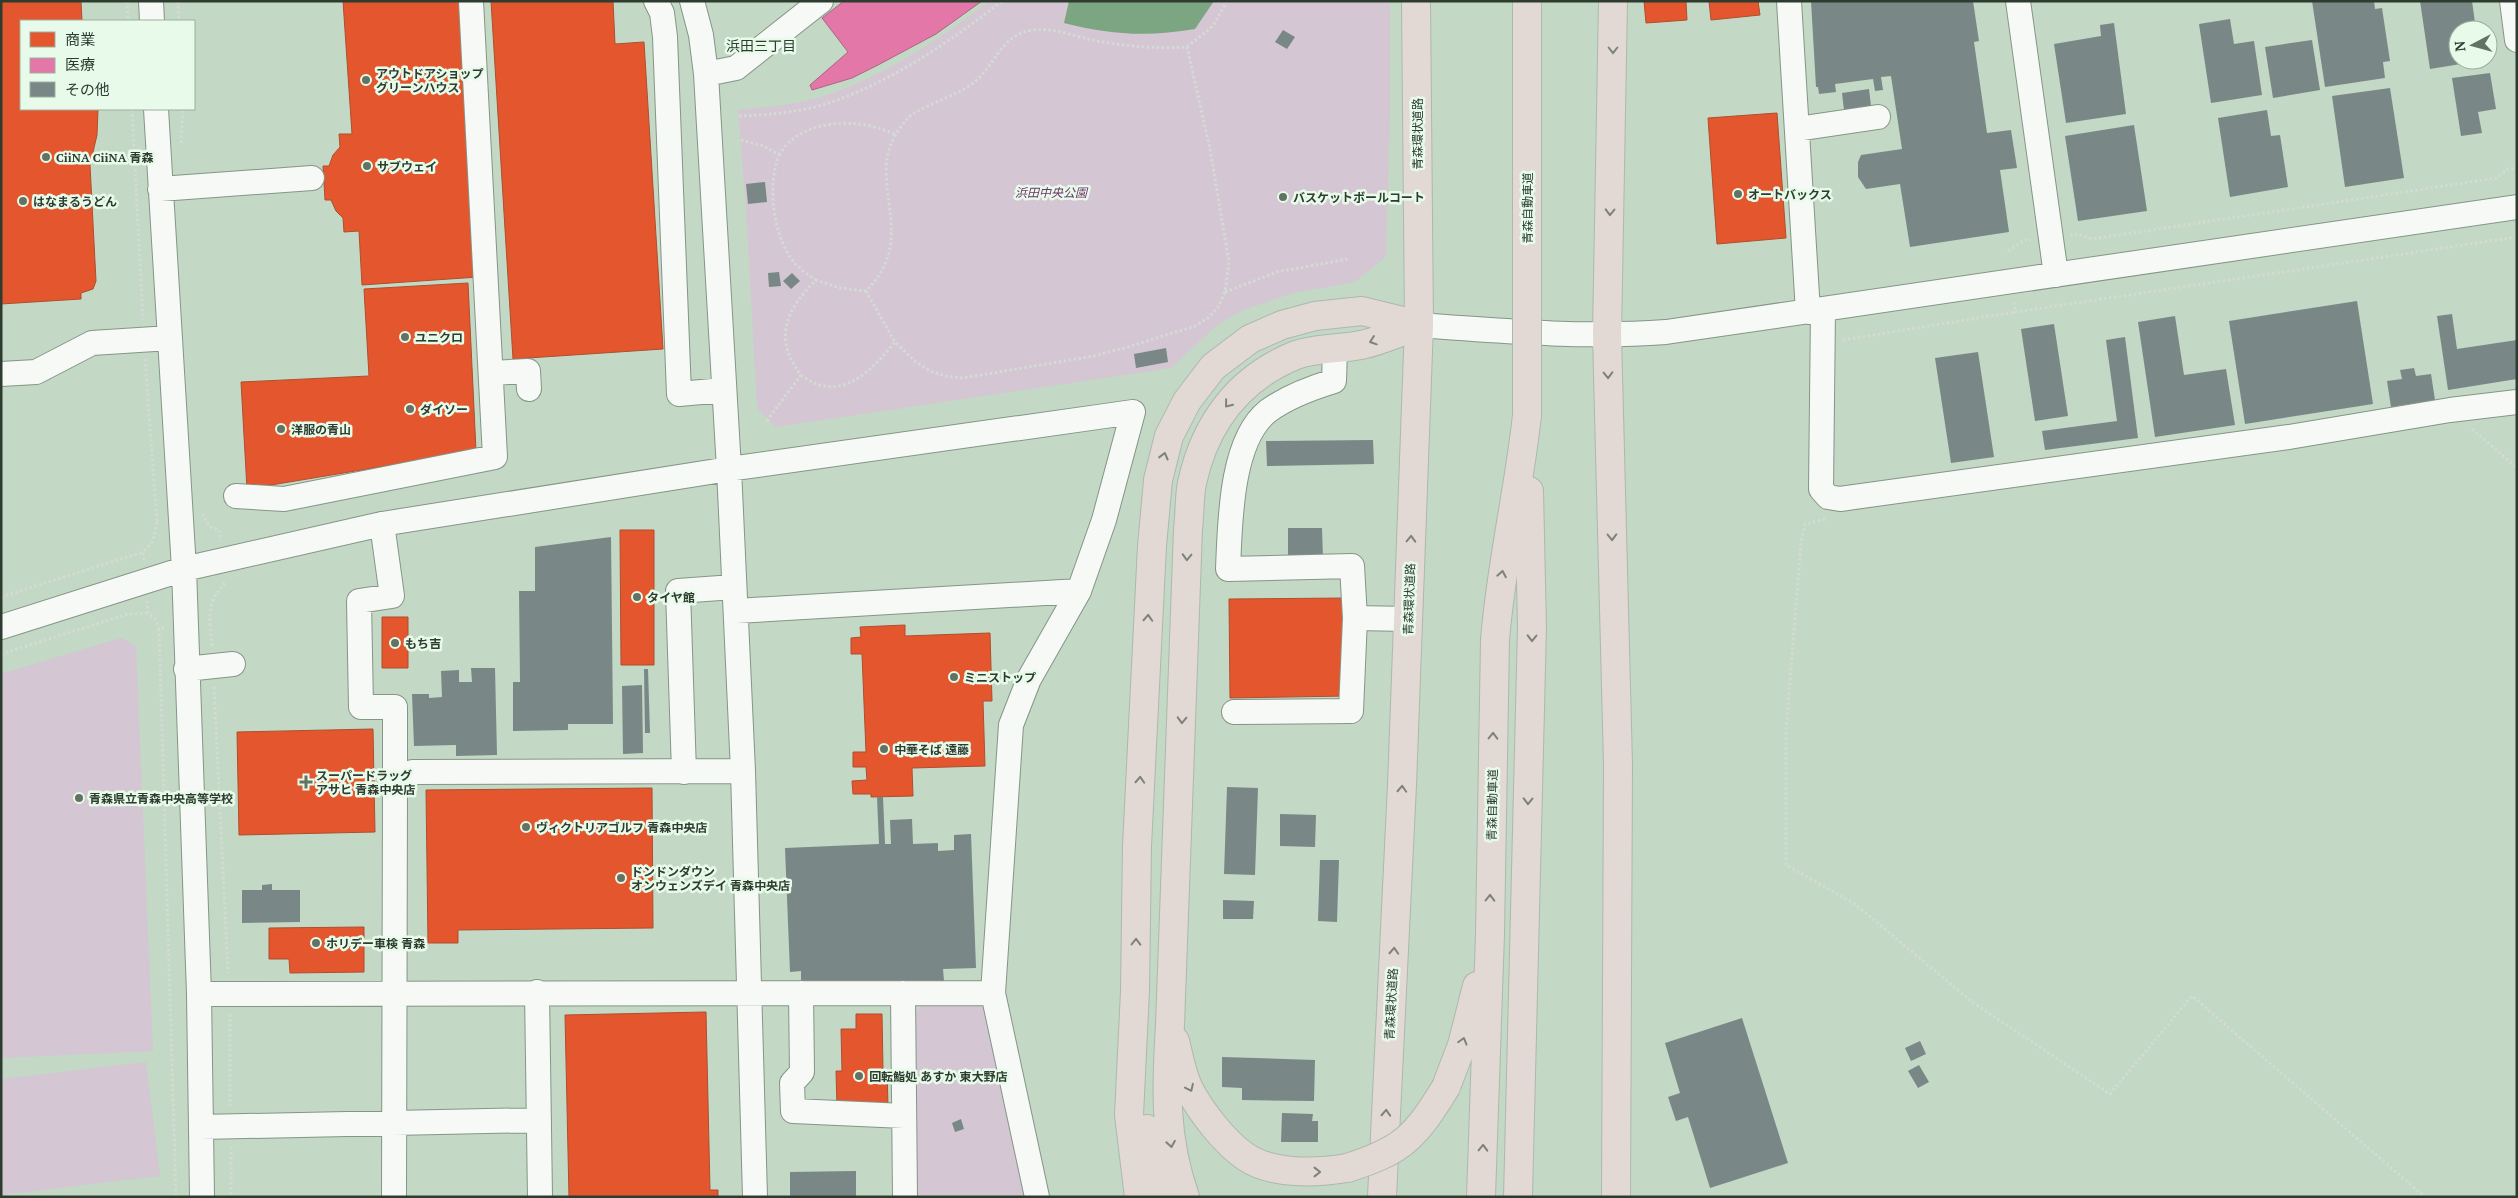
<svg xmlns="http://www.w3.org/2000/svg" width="2518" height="1198" font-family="'PT Serif','Noto Sans JP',serif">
  <rect width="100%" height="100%" fill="#c3d8c5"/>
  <!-- green -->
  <path fill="#d4c6d3" d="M989 1H1390V110L1386 256 1355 282 1293 293 1240 311 1216 326 1171 368 776 427 757 408 746 208 738 110C765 107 794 105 821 97 877 80 943 38 989 1Z
    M121 638 136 646 153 1051 1 1058V674Z
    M926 1000H977L988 1009 1029 1197H917L916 1013Z
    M146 1062 160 1176 1 1195V1079Z"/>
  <!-- water -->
  <path fill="#7ca581" d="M1069 1H1214L1195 29C1149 37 1110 35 1064 23Z"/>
  <!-- shops -->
  <path fill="#e4572e" stroke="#ad4f2e" d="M1 1H81L82 21H21V109H98L97 135 90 165 96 281 93 289 81 293V299L1 304Z
    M343 1H459L478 277 362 285 359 231 344 232 343 218 336 211 331 200H325L323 166H329L333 155 340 147 339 134H352Z
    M491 1H613L615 44 644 42 663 349 513 359Z
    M1644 1H1686L1687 20 1646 23Z
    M1709 1H1758L1760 15 1711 20Z
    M1777 113 1786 238 1717 244 1708 118Z
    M468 283 476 451 247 489 241 382 369 376 364 289Z
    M620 530H654V665H621Z
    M1346 598 1347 696 1230 698 1229 599Z
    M382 617H408V668H382Z
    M905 625V636L990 633 992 701H983L985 766 912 768 913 796 871 797V794H853L852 781 867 780 866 767H853V752H866L862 654H851V638L861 637 860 627Z
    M373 729 375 832 239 835 237 732Z
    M652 788 653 928 458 930V943H428L426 790Z
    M364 927V972L290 973 289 959H269V928Z
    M706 1012 710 1190H718V1197H569L565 1015Z
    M856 1014H882L883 1070H887L888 1106H837L836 1071H842L841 1029H856Z"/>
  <!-- health -->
  <path fill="#e377a8" stroke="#ac6584" d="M844 1H982L936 34 878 65 852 78 812 90 810 85 848 52 822 18Z"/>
  <!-- building -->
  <path fill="#7a8787" d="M1811 1H1973L1979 41 1974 42 1987 133 2011 130 2017 168 2000 170 2009 232 1910 247 1900 184 1866 189 1858 177V162L1861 155 1902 149 1891 76 1881 77 1883 90 1875 91 1873 79 1835 84 1836 92 1819 94 1818 87H1816Z
    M2312 1H2374L2375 9 2382 8 2390 61 2383 62 2385 78 2325 87Z
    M2420 1H2472L2476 30H2458V60L2479 61 2430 69Z
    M2230 19 2234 44 2254 41 2262 95 2211 103 2199 24Z
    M2114 23 2126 114 2066 123 2054 44 2101 36 2100 25Z
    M1283 30 1295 37 1287 49 1275 42Z
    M2312 40 2320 90 2273 98 2265 47Z
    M2490 73 2496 109 2478 112 2482 133 2461 136 2452 78Z
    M2390 88 2404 178 2345 187 2332 96Z
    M1869 89 1871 106 1844 110 1842 93Z
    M2267 110 2271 136 2280 135 2288 187 2230 197 2218 118Z
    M2134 125 2147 211 2078 221 2065 136Z
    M765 182 767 202 748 204 746 184Z
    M779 272 781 286 769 287 768 273Z
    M792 273 800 281 791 289 783 281Z
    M2357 301 2373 404 2245 424 2229 321Z
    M2452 314 2457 349 2517 340V379L2448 390 2437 316Z
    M2175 316 2184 375 2226 369 2235 425 2155 437 2138 322Z
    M2054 324 2068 416 2035 421 2021 329Z
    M2125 337 2138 438 2045 450 2042 431 2117 421 2106 340Z
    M1166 348 1168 362 1136 368 1134 354Z
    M1978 352 1994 457 1951 463 1935 358Z
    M2414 368 2416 376 2431 374 2435 400 2391 407 2387 381 2402 379 2400 370Z
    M1373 440 1374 464 1267 466 1266 441Z
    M1288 528H1322L1323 559 1288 560Z
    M611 537 613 724H568V730L513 731V682H520L519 591H535V547Z
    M471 668H495L497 755 456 756V745L414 746 412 694H429V698L442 697 441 671 459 670V682H472Z
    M644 669H648L650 733H645Z
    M642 685 643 753 623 754 622 686Z
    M1227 787 1258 788 1255 875 1224 874Z
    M877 797H883L885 844H891L890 820 912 819 913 844 938 843V851L954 850V835L971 834 976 968 943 969 944 981 801 986V971L790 972 785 848 879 844Z
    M1280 814 1316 815 1315 847 1280 846Z
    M1320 860H1339L1337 922 1318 921Z
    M272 884V890H300V922L242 923V890H262V885Z
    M1223 900 1254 901 1253 919H1223Z
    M1742 1018 1788 1163 1710 1188 1688 1117 1676 1121 1668 1097 1680 1093 1665 1043Z
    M1920 1041 1926 1054 1911 1061 1905 1048Z
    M1222 1057 1315 1060 1314 1101 1242 1100V1088L1222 1087Z
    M1919 1065 1929 1082 1918 1088 1908 1071Z
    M1282 1113 1313 1114 1312 1121H1318V1142H1281Z
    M961 1119 964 1129 955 1132 952 1123Z
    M856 1171V1197H790V1172Z"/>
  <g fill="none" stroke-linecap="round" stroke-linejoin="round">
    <defs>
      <path id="minor" d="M151 1 152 21
        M656 1 662 13 665 37 679 394 724 390
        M692 1 701 35 706 74 729 469 743 771 755 1197
        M1789 1 1808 312
        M2018 1 2056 275
        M2512 1 2517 40
        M706 74 736 68 821 1
        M156 109 184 569 199 994 202 1197
        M1797 129 1878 117
        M160 189 312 178
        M1823 310 1821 489 1828 497 1840 499 2289 437 2450 410 2517 402
        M1419 325C1502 331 1583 338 1666 332L2517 207
        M1335 349 1334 381C1311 388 1287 397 1268 411 1230 441 1230 525 1228 569L1352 566 1355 618
        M491 373 528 371 529 389
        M1 374 36 372 92 343 170 338
        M236 496 284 499 495 457 471 1
        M382 524 392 596 359 601 361 707H395V786
        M736 611 1079 591
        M1 627 184 569 382 524 729 469 1133 412 1104 520 1079 591 1029 679 1011 725 993 993 1037 1197
        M186 669 233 664
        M1234 712 1351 711 1355 618 1408 619
        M684 772 678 591 734 587
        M537 992 540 1197
        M801 993 802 1072 792 1083 793 1111 904 1116
        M903 993 905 1197
        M199 994 993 993
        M201 1127 539 1120
        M394 1197 395 786 412 772 743 771"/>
      <path id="highway" d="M1613 1 1607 335 1618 765 1616 1197
        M1527 228V1
        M1175 1041C1179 1057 1182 1075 1189 1089 1201 1112 1225 1143 1246 1157 1273 1175 1317 1173 1347 1168
        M1446 1087 1462 1045 1477 986
        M1147 1129 1156 1176 1165 1197
        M1139 1197 1129 1115 1135 991 1137 846 1152 546 1158 480 1169 436 1187 401 1213 367 1250 339 1282 325 1315 316 1362 311 1419 325
        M1185 1197C1164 1137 1166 1088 1170 1025L1188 529C1190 514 1189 497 1192 483 1205 423 1239 378 1296 355 1316 348 1340 349 1361 345 1380 341 1400 332 1419 325
        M1382 1197 1402 785 1419 325 1416 1
        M1481 1197 1490 934 1495 640C1501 564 1519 490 1527 415
        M1518 1197 1532 627 1529 491"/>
    </defs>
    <!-- minor casing -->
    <use href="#minor" stroke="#859587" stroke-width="26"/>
    <!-- highway casing -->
    <use href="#highway" stroke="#adb8ae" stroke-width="30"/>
    <!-- path -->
    <path stroke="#d4dbd4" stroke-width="3" stroke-dasharray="2.5 2.5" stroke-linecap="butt" d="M127 1 128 21
      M178 1 179 21
      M1187 47 1213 26 1227 1
      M132 109 143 320
      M739 116C765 115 790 113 815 107 881 89 949 43 1002 1
      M741 140 764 146 779 155C768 184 772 226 788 254 794 265 805 273 816 280 787 309 772 338 801 375L766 422
      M181 143 183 109
      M779 155C801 117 862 117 896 135
      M2070 235 2079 234 2092 239 2497 178 2508 169 2517 168
      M2008 251 2025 240H2031
      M866 291 895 342
      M1225 292 1277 272 1348 259
      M2014 302 2015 312 2517 237
      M1843 340 2015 312
      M145 359 157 523
      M801 375C840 405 871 371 895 342L916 362 930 371 945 376 963 378 1094 356 1128 347 1195 326 1208 318 1218 307 1225 292 1229 262 1210 149 1187 47C1156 49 1123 46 1092 40 1074 36 1052 27 1032 30 1000 35 995 67 972 84 956 96 919 107 908 118 895 132 886 150 886 169 887 216 906 251 866 291L840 288 816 280
      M2472 429 2517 468
      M202 514 210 527 219 530 220 541
      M1825 519 1805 524 1801 543 1786 730V865L1855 904 1972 1002 2110 1094 2192 996 2425 1197
      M144 560 143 552 153 541 157 523H160
      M1 597 143 552
      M147 601 148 613 155 619 159 629 165 628
      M159 629 176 1197
      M212 646C210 622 205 603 224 585L223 580
      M1 654 128 614 148 613
      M214 687 228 973
      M230 1014V1106
      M231 1147V1197"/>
    <!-- minor -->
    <use href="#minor" stroke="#f6f9f6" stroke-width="24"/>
    <!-- highway -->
    <use href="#highway" stroke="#e2d8d4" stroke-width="28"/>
    <defs>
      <path id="highway-bridge" d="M1527 228V415
        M1347 1168C1403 1151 1416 1136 1446 1087"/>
    </defs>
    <!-- highway-bridge casing -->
    <use href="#highway-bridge" stroke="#adb8ae" stroke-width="30" stroke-linecap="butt"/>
    <!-- highway-bridge -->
    <use href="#highway-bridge" stroke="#e2d8d4" stroke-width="28"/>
  </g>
  <!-- one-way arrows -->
  <defs><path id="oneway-chevron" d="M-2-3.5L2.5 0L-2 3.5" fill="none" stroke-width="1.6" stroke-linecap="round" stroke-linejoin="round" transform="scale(1.25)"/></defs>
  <g stroke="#7e8279">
    <use href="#oneway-chevron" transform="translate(1613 50) rotate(90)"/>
    <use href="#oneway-chevron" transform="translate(1610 212) rotate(91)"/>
    <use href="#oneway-chevron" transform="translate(1373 341) rotate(161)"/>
    <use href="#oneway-chevron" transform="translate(1608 375) rotate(89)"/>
    <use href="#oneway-chevron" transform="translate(1228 404) rotate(129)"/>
    <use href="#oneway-chevron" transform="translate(1164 456) rotate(-76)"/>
    <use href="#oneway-chevron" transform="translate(1612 537) rotate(89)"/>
    <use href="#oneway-chevron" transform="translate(1411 539) rotate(-88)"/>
    <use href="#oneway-chevron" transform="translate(1187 557) rotate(92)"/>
    <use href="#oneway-chevron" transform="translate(1502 574) rotate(-80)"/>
    <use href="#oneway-chevron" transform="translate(1148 618) rotate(-87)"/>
    <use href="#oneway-chevron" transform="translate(1532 638) rotate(91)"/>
    <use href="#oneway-chevron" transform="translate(1182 720) rotate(92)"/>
    <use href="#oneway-chevron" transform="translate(1493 736) rotate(-89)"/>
    <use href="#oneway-chevron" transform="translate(1140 780) rotate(-87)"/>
    <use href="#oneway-chevron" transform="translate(1402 789) rotate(-87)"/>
    <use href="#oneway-chevron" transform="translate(1528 801) rotate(91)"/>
    <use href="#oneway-chevron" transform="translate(1490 898) rotate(-89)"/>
    <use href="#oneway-chevron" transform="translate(1136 942) rotate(-89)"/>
    <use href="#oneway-chevron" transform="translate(1394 951) rotate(-87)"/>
    <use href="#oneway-chevron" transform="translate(1463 1041) rotate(-74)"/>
    <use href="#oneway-chevron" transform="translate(1190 1088) rotate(65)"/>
    <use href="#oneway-chevron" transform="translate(1386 1113) rotate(-87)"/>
    <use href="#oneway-chevron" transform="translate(1171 1144) rotate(80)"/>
    <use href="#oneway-chevron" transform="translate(1483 1148) rotate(-88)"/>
    <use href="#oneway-chevron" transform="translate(1317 1172)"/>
  </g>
  <!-- markers -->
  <g fill="#627364" stroke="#e8fbea" stroke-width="2">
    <circle cx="366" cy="80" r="5"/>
    <circle cx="46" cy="157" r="5"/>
    <circle cx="367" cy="166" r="5"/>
    <circle cx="1738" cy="194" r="5"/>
    <circle cx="1283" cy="197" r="5"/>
    <circle cx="23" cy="201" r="5"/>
    <circle cx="405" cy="337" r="5"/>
    <circle cx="410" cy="409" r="5"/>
    <circle cx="281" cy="429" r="5"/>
    <circle cx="637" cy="597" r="5"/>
    <circle cx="395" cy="643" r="5"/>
    <circle cx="954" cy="677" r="5"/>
    <circle cx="884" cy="749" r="5"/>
    <path d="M303.5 774.5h5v5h5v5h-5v5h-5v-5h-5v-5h5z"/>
    <circle cx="79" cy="798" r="5"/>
    <circle cx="526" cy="827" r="5"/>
    <circle cx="621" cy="878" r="5"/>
    <circle cx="316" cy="943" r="5"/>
    <circle cx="859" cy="1076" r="5"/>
  </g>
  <g text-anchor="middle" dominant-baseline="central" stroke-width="5" stroke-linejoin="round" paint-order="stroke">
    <!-- poi labels -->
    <g font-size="12" font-weight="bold" fill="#2d3c2f" stroke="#e8fbea" text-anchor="start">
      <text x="376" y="73">アウトドアショップ<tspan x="376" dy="14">グリーンハウス</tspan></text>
      <text x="56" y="157">CiiNA CiiNA 青森</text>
      <text x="377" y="166">サブウェイ</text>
      <text x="1748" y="194">オートバックス</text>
      <text x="1293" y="197">バスケットボールコート</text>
      <text x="33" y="201">はなまるうどん</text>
      <text x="415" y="337">ユニクロ</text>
      <text x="420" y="409">ダイソー</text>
      <text x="291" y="429">洋服の青山</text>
      <text x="647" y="597">タイヤ館</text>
      <text x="405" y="643">もち吉</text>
      <text x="964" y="677">ミニストップ</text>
      <text x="894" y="749">中華そば 遠藤</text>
      <text x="316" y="775">スーパードラッグ<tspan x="316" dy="14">アサヒ 青森中央店</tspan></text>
      <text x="89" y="798">青森県立青森中央高等学校</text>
      <text x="536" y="827">ヴィクトリアゴルフ 青森中央店</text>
      <text x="631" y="871">ドンドンダウン<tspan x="631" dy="14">オンウェンズデイ 青森中央店</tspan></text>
      <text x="326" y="943">ホリデー車検 青森</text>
      <text x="869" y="1076">回転鮨処 あすか 東大野店</text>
    </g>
    <!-- street labels -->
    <g font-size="12" fill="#2d3c2f" stroke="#e8fbea">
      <text transform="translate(1417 134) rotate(-90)">青森環状道路</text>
      <text transform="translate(1527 208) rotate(-90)">青森自動車道</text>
      <text transform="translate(1409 599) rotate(-88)">青森環状道路</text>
      <text transform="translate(1492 805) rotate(-89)">青森自動車道</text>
      <text transform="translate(1391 1004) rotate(-87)">青森環状道路</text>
    </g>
    <!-- park labels -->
    <g font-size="12" font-style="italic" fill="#6e336c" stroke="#e8fbea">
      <text x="1051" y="192">浜田中央公園</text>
    </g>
    <!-- neighbourhood labels -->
    <g font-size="14" fill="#2d3c2f" stroke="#e8fbea">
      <text x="761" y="45">浜田三丁目</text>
    </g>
  </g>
  <!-- border -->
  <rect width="2518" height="1198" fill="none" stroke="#2d3c2f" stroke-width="5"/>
  <!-- legend -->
  <rect x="20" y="20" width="175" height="90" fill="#e8fbea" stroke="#9daf9f"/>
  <rect x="30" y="32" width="25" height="15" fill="#e4572e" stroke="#9daf9f"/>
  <text x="65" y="45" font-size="15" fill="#2d3c2f">商業</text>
  <rect x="30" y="58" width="25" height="15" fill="#e377a8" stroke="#9daf9f"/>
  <text x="65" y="70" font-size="15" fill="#2d3c2f">医療</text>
  <rect x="30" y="82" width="25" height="15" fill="#7a8787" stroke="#9daf9f"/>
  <text x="65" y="95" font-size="15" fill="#2d3c2f">その他</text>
  <!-- north arrow -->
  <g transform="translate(2473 45) rotate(264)"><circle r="24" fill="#e8fbea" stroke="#9daf9f"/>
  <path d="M0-4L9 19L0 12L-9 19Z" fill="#627364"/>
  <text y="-8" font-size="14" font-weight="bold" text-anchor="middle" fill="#2d3c2f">N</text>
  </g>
</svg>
